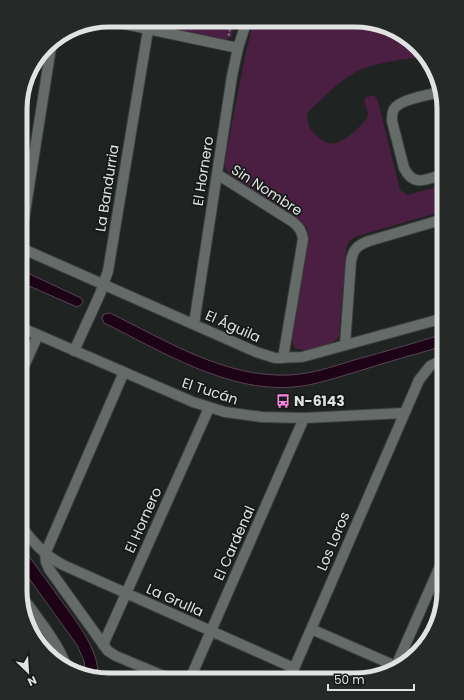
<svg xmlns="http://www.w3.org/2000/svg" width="464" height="700" font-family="Poppins,sans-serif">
  <rect width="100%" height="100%" fill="#1f2321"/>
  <!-- green -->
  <path fill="#4b1f41" d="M372 22 409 39 423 56C401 61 376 61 356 72 338 81 325 97 310 110L307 115C307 125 311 131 318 137 321 139 325 142 329 143 341 147 360 127 367 118L368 113 364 101 366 97 374 95 378 101 400 190 408 195 444 185V211L357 236 349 241 346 249 339 336C333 347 304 355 294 347L292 340 309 238 307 227 299 220 232 176C226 172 225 167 225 160L244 61 253 23Z
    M235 23 232 36 225 40 161 26 158 24Z"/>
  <!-- water -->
  <path fill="#1d0117" stroke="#584554" d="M21 270 81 298 83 302 81 305 77 307 20 282Z
    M110 313C165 340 225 378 289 375 311 374 332 367 354 360 384 352 414 343 444 334V346C416 354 387 362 359 371 338 377 316 385 294 387 228 393 161 351 104 323L102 318 104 314Z
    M20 544C32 560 43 576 55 592 71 615 101 649 98 679L86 675 84 661 77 645 20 566Z"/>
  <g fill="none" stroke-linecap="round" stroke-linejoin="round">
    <defs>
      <path id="minor" d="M124 24 238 48
        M441 92C429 95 400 99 394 109 392 112 392 117 392 121L404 168C414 188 427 179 444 174
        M217 174 293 222C299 227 302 231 303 239L283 358
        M21 238 52 41
        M21 248 256 352 275 358 302 357 444 318
        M194 324 232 76 238 48 246 23
        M20 327 193 402 225 412 262 417 304 418 404 413
        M345 345 351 261C353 249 358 245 369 241L444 219
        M74 351 100 294 108 271 149 24
        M124 372 45 554 46 562 49 569 108 651 116 656 171 679
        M20 375 38 335
        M20 525C33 542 44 555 63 565L294 668
        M21 595C35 615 59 644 66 666
        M311 629 398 667
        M103 645 209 408
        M396 666 444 557
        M190 679 304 418
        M289 680 419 380 430 366 444 359"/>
    </defs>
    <!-- minor casing -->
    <use href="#minor" stroke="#3c403f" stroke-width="12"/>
    <!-- path -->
    <path stroke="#6f7371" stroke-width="2" stroke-dasharray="3 2" stroke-linecap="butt" d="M228 34 229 35 231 23
      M86 673 98 670"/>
    <!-- minor -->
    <use href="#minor" stroke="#656b68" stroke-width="10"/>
  </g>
  <!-- icons -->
  <defs>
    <symbol id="bus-bare" viewBox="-9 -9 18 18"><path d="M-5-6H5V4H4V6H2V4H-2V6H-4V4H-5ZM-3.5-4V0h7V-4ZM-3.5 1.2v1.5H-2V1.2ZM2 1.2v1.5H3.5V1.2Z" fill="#fe86e0" stroke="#151a18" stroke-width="2.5" paint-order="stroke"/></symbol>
  </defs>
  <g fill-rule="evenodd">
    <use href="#bus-bare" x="273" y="391" width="20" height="20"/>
  </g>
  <g text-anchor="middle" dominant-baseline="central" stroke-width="3.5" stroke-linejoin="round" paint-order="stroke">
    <!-- street labels -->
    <g font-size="14" fill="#e0e3e2" stroke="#151a18">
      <text transform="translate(203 171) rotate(-81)">El Hornero</text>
      <text transform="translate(107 188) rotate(-81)">La Bandurria</text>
      <text transform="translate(267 190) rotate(33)">Sin Nombre</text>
      <text transform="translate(233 326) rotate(24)">El Águila</text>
      <text transform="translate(210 391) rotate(18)">El Tucán</text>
      <text transform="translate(143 520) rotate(-66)">El Hornero</text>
      <text transform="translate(333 541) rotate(-67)">Los Loros</text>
      <text transform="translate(234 543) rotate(-66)">El Cardenal</text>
      <text transform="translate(175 600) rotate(24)">La Grulla</text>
    </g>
    <!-- poi labels -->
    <g font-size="14" font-weight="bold" fill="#e0e3e2" stroke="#151a18" text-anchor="start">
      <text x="294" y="401">N-6143</text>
    </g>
  </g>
  <!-- crop -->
  <path d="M0 0H464V700H0ZM109 27H355A82 82 0 0 1 437 109V591A82 82 0 0 1 355 673H109A82 82 0 0 1 27 591V109A82 82 0 0 1 109 27Z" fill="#252a28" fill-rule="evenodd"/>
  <path fill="none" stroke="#e0e3e2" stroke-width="5" d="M109 27H355A82 82 0 0 1 437 109V591A82 82 0 0 1 355 673H109A82 82 0 0 1 27 591V109A82 82 0 0 1 109 27Z"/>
  <!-- north arrow -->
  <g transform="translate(28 672) rotate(155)" stroke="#151a18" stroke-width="3" paint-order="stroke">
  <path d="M0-3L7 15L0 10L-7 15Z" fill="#e0e3e2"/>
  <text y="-6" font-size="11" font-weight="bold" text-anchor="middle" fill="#e0e3e2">N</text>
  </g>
  <!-- scale -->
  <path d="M328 684v6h86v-6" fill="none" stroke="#e0e3e2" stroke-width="2"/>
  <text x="334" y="684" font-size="12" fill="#e0e3e2" stroke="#151a18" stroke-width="3" paint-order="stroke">50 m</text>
</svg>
